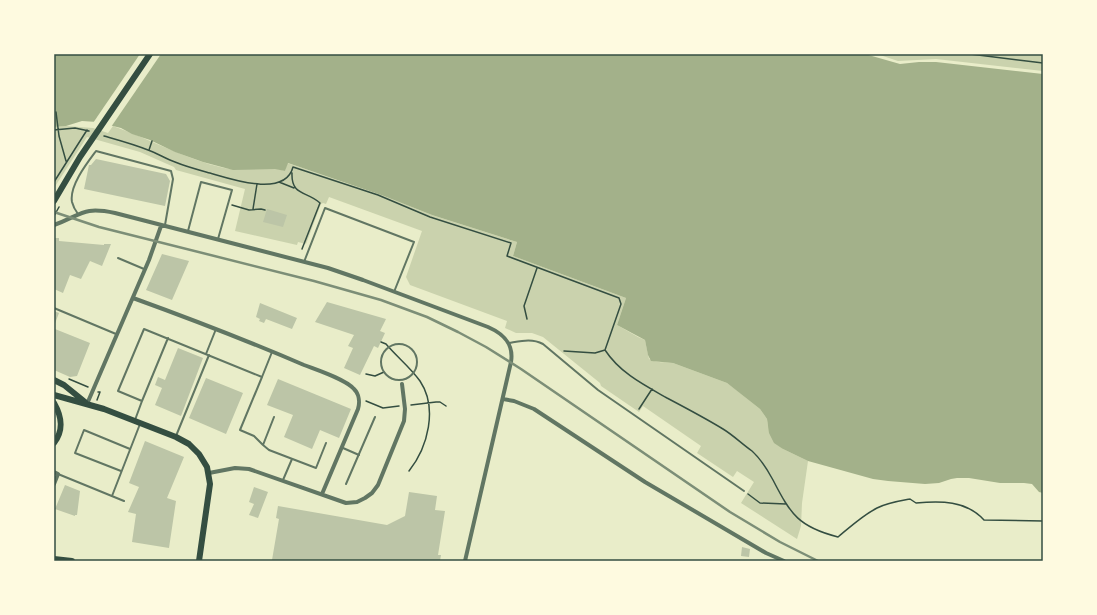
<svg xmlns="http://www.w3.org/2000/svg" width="1097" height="615" font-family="Ubuntu,sans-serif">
  <rect width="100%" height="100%" fill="#e9edc9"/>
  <!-- green -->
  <path fill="#cad2ad" d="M877 54H1043V71L936 59 898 61Z
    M66 126 93 128 108 133 113 126C150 139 185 159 224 168 244 172 266 164 285 171L287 163 384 196 432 215 517 242 513 256 626 298 617 325 638 337 645 340 649 359C657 363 664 362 673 363L727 383 735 389 760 409 767 419 768 426 783 449 808 461 802 503 801 526 797 539 741 503 754 482 737 471 733 477 697 453 701 446 643 406 639 412 601 386 600 383 543 337 532 333H516L505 328 507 321 410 285 406 277 422 231 329 197 326 204 323 203 321 204 306 244 298 242 297 245 235 231 245 189 176 170 174 167 140 152 87 137 54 188V127Z"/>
  <!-- water -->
  <path fill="#a3b18a" d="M54 54H865L900 64 919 62H936L1043 74V493L1039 492 1032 484 1024 483H1000L969 478H957L951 479 939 483 925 484 888 481 873 479 808 461 783 449 774 443 769 433 767 419 760 409 727 383 673 363 651 361 648 355 645 340 617 325 626 298 513 256 517 242 432 215 384 196 288 163 285 171 275 169 233 170 203 162 175 152 150 140 132 134 121 128 97 122 82 121 66 126 54 127Z"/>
  <!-- pier -->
  <path fill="#e9edc9" d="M140 54H161L111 127 93 123Z"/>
  <!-- building -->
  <path fill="#bcc5a7" d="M96 159 166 174 170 181 165 206 84 189 89 165H91Z
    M267 209 287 215 283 227 263 222Z
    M54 238H59V241L104 245V244H111L102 266 90 261 81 279 70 275 63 293 54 289Z
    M162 254 189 261 172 300 146 290Z
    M327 302 386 319 380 331 385 333 378 348 374 346 360 375 344 368 353 348 348 346 354 335 315 322Z
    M260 303 297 318 292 329 266 319 264 323 259 321 260 319 256 317Z
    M54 311 59 313 54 326Z
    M55 329 90 343 77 376 70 377 54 370Z
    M178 348 203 358 181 416 155 405 162 388 155 385 158 377 165 380Z
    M206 378 243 393 226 434 189 418Z
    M278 379 351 409 339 438 320 430 312 449 284 437 293 415 267 405Z
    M145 441 184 457 167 498 176 501 169 548 132 542 136 514 128 512 139 487 129 483Z
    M65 485 80 491 77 515H75V516L55 509Z
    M254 487 268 492 258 518 249 515 254 504 249 502Z
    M409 492 437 496 435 510 445 511 438 555H441L440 561 272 560 279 519 276 518 278 506 387 525 405 516Z
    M742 547 750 549 749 557 741 556Z"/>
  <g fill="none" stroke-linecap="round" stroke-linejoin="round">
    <!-- path -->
    <path stroke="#344e41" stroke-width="1.5" d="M970 54 1043 63
      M56 112 59 136 66 161
      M54 130 75 128 89 131
      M104 136C118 140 133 144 148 150 157 153 166 159 175 162 187 167 199 170 210 173 231 179 285 198 293 167L378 195 430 217 511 243 507 256 619 298 621 304 605 350
      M149 150 152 141
      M292 173C291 196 307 191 320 203L302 249
      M54 182 87 130
      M279 182 294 188
      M232 205 249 210 261 209 265 210
      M253 209 257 184
      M54 216 59 207
      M527 319 524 306 537 268
      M381 342 386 344C397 357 410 367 420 381 438 408 428 447 409 471
      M605 350C620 373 644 385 667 398 686 408 705 418 723 429 733 435 742 444 752 451 761 459 767 469 773 480 791 515 799 527 838 537 850 527 863 515 877 508 887 503 899 501 910 499L916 503C940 501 966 500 984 520L1043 521
      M564 351 595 353 605 350
      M366 374 375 376 384 372
      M69 379 88 387
      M97 400 100 392H98
      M366 401 383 408 399 406
      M411 405 436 402H440L446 406
      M639 409 652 389
      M748 494 760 503 786 504"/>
    <!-- service -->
    <path stroke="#617663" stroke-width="2" d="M78 214C75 210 73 206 72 202 69 186 87 163 96 151L171 171 173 179 165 225
      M188 231 201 182 232 190 218 239
      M118 258 144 269
      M304 262 325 208 414 242 394 292
      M54 308 116 334
      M168 338 142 401 118 391 144 329 262 377 240 430 254 436 263 445 269 450 316 468 326 443
      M509 343C521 341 532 338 543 344L598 390 744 491
      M381 362a18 18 0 1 1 36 0a18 18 0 1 1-36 0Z
      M206 354 216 329
      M262 377 272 352
      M135 420 142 401
      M176 436 209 355
      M263 445 274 417
      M343 448 359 455
      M121 471 75 453 84 430 130 449
      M58 474 124 501
      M283 480 292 459
      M346 484 375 417
      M112 496 140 424"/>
    <!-- minor -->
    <path stroke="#617663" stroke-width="4" d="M54 225C82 215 82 206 115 213L328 268 363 280 488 327C504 334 514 344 511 362L465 561
      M133 298C191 319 248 341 304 365 317 370 345 379 354 389 359 394 360 402 358 409L322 494
      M503 399 514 401 534 409 645 482 766 553 784 561
      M87 404 149 260 161 226
      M54 472 58 474 54 484
      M209 473 235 468 249 469 346 503 357 502 365 498 372 493 378 485 404 421 405 409 402 384"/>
    <!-- primary -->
    <path stroke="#344e41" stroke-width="6" d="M54 201 80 157 150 54
      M54 380 64 385 85 402
      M54 395 104 409 176 437 189 444 199 454 207 467 210 484 199 561
      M54 403C62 417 64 430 54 443
      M54 559 72 561"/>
    <!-- rail -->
    <path stroke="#7c8e77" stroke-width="2.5" d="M54 212 99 227 314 281 381 300 427 317 458 332 486 347 521 369 730 512 780 542 818 561"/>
  </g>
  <!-- border -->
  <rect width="1097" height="615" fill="none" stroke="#fefae0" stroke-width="110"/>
  <rect x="55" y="55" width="987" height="505" fill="none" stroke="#344e41" stroke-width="1.5"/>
</svg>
